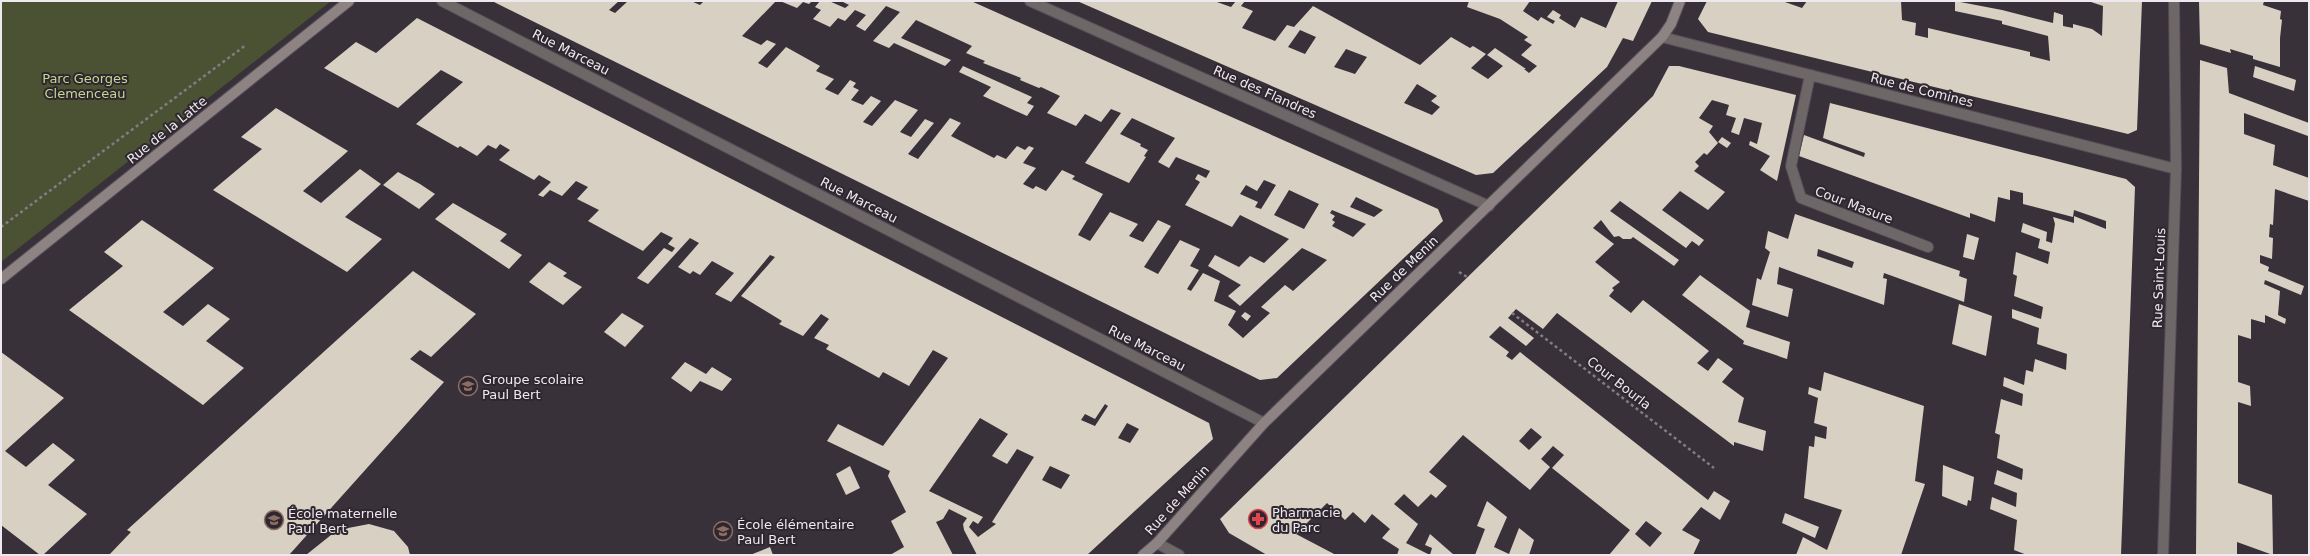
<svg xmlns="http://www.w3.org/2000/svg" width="2310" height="556" font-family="'DejaVu Sans',sans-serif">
  <rect width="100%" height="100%" fill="#39313a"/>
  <!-- green -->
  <path fill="#4b5234" d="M1 1H331L1 262Z"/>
  <!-- building -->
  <path fill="#d9d0c4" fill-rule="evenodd" d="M492 1H619L609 10 615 13 628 1H691L700 5 704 1H776L742 36 761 45 767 40 776 44 758 63 767 68 786 47 820 66 816 71 834 79 825 89 838 95 850 80 856 83 853 87 859 90 851 100 863 105 871 96 881 101 863 122 872 126 895 100 918 110 900 132 911 137 925 119 934 123 908 154 918 159 950 118 961 123 951 136 994 158 997 155 1006 159 1017 146 1025 150 1029 146 1034 148 1023 163 1036 168 1023 184 1033 189 1036 186 1046 191 1062 170 1075 176 1072 179 1103 194 1078 235 1090 241 1110 212 1138 224 1129 236 1143 242 1158 220 1171 226 1144 267 1158 274 1180 240 1200 249 1190 266 1199 270 1187 289 1191 291 1203 273 1220 281 1214 301 1236 311 1228 325 1243 338 1270 313 1261 307 1285 285 1293 291 1327 260 1302 248 1240 306 1228 296 1241 285 1208 266 1215 255 1239 267 1250 256 1264 263 1289 239 1240 215 1232 227 1185 205 1200 182 1195 179 1198 174 1206 178 1210 171 1176 157 1169 168 1158 162 1175 138 1132 118 1120 134 1141 144 1140 146 1148 150 1144 156 1146 157 1129 183 1085 163 1121 113 1111 109 1101 122 1085 114 1076 126 1047 113 1060 96 1041 87 1039 88 1020 80 1021 78 983 63 985 61 966 53 972 46 916 20 901 38 951 60 945 66 894 43 889 48 873 41 900 12 886 6 865 31 856 26 866 15 855 10 845 21 838 18 830 27 813 19 821 10 815 7 820 1H829L845 8 849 5 841 1H971L1438 209 1443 221 1277 378 1260 380ZM1264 180 1276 185 1261 209 1255 207 1258 202 1240 194 1246 185 1257 191ZM1289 190 1319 204 1304 229 1274 215ZM1356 197 1383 210 1374 217 1350 207ZM1332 210 1366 224 1353 237 1332 226 1335 222 1332 220 1335 216 1330 213Z
    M780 1H812L809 4 803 2 797 8Z
    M1077 1H1214L1231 7 1236 1H1245L1241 6 1253 11 1242 28 1275 41 1287 25 1294 27 1313 6 1420 65 1451 37 1470 48 1473 46 1486 54 1471 68 1488 79 1503 66 1487 55 1495 48 1526 69H1524L1529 73 1537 66 1521 55 1532 45 1524 40 1528 37 1500 19 1467 7 1469 1H1530L1523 11 1538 21 1541 17 1553 24 1555 21 1547 17 1553 10 1561 15 1559 18 1575 28 1581 17 1606 28 1618 1H1652L1633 41 1623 38 1607 67 1493 173 1476 175ZM1300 30 1316 37 1305 54 1288 47ZM1346 49 1367 57 1355 74 1334 67ZM1417 84 1437 96 1431 101 1440 107 1432 115 1404 103Z
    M1707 1H1782L1802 8 1807 1H1901L1902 20 1916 23 1915 35 1928 38V28L2030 52V56L2050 61 2048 36 2002 24V21L1955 11V1L2002 10 2053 23 2054 12 2063 15V26L2073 28V24L2092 29 2102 36 2103 6 2088 1H2142L2137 130 2128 134 1708 32 1698 19Z
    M2199 1H2264L2263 5 2281 11 2280 19 2282 20 2280 38V67L2253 59V56L2230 49 2231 53 2200 44Z
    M417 18 1209 423 1213 439 1087 555H977L964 530 963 524 967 518 949 509 943 519 936 522 953 555H890L904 547 891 521 906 512 888 476 890 471 827 441 838 424 883 446 948 358 933 350 909 386 883 372 879 378 826 349 829 345 814 338 829 319 821 314 803 336 779 324 782 321 741 296 775 257 770 255 731 302 715 294 734 273 712 261 700 275 693 271 690 274 678 267 699 243 690 238 648 284 637 278 664 248 672 252 675 248 668 244 673 238 661 232 643 251 588 221 599 210 577 199 588 187 576 181 562 196 550 190 543 197 538 195 551 182 539 175 534 180 499 160 510 150 500 144 496 149 488 145 477 156 460 146 458 148 416 124 463 82 441 70 398 108 324 68 356 42 376 53ZM1105 404 1108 406 1095 426 1081 420 1085 414 1095 419ZM980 418 1008 434 992 456 1007 464 1017 449 1034 457 992 522 996 524 978 537 969 527 973 521 978 524 983 517 929 491ZM1127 423 1139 429 1130 443 1118 438ZM1050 466 1070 475 1061 489 1042 480Z
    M2200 60 2227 68 2229 93 2309 123 2308 136 2244 113V134L2275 145 2273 165 2309 178V201L2275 189 2273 225 2270 224 2269 237 2273 238 2272 259 2260 255V263L2269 267 2268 271 2304 286 2301 295 2265 280 2264 284 2280 291 2278 315 2286 319 2285 324 2265 315V323L2251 319V339L2238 335V382L2250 386 2251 406 2238 402V483L2272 495 2273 555 2237 542V555H2196Z
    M963 66 1032 97 1027 103 1034 106 1027 116 983 96 991 87 959 72Z
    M1669 66H1679L1796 95 1777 181 1760 170 1770 156 1749 145 1750 141 1757 144 1762 123 1744 118 1739 135 1731 132 1736 118 1726 115 1729 105 1712 100 1699 118 1713 126 1709 132 1718 143 1707 155 1704 153 1695 162 1699 166 1694 171 1725 192 1708 210 1680 191 1662 210 1704 240 1699 246 1692 241 1686 248 1620 201 1610 211 1679 260 1674 266 1633 237 1631 239H1623L1619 236 1614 237 1601 220 1593 228 1614 244 1595 262 1620 282 1612 288 1614 290 1609 296 1631 313 1643 300 1709 351 1697 363 1708 371 1718 358 1733 369 1722 382 1744 398 1738 422 1766 431 1763 451 1734 442V446L1557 313 1543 329 1516 309 1508 318 1534 338 1526 346 1500 326 1489 337 1509 352 1506 356 1512 360 1520 352 1708 500 1714 491 1730 501 1720 520 1701 507 1682 530 1700 540 1693 555H1609L1630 530 1552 468 1564 455 1553 446 1541 459 1550 467 1530 490 1463 435 1429 472 1447 486 1436 498 1431 494 1418 507 1404 494 1394 504 1418 524 1406 543 1430 555 1432 548 1425 545 1430 534 1454 555H1397L1399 549 1382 538 1390 529 1372 514 1365 523 1353 512 1345 520 1327 503 1296 534 1336 555H1267L1229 533 1220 519 1653 96ZM1531 428 1542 437 1529 450 1519 441ZM1646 521 1662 533 1650 547 1635 534Z
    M2255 66 2296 80 2294 91 2253 77Z
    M1830 103 2126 179 2135 187 2121 555H2027L2014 550 2017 520 1990 509 1992 497 2016 507 2017 493 1994 484 1997 470 2022 480 2023 469 1997 458 2000 435 1995 433 2001 399 2022 406 2023 394 2003 386 2004 377 2024 385 2026 370 2033 372 2035 359 2066 370 2067 354 2037 344 2039 328 2012 318V309L2041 319 2043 307 2014 296 2017 276 2013 274 2016 252 2048 264 2050 252 2038 248 2040 239 2021 232 2023 223 2047 232 2046 241 2052 243 2055 224 2053 217 2074 223V216L2106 229V221L2074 210 2073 217 2023 204V193L2010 190V200L1998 197 1995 222 1970 213V218L1799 156 1804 135 1864 157 1865 153 1823 138Z
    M276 108 348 151 303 191 321 203 360 169 381 184 345 217 382 239 347 272 213 190 262 149 241 137Z
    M1722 137 1731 143 1727 148 1718 142Z
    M398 172 420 184 435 194 419 209 383 185Z
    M453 203 507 234 500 241 522 255 509 269 435 219Z
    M1795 214 1960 271 1959 276 1967 279 1964 302 1884 273 1883 278 1887 279 1884 305 1779 267 1777 284 1793 289 1788 317 1752 305 1757 278 1761 280 1770 252 1765 248 1768 231 1788 239ZM1818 249 1854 262 1852 268 1817 256Z
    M142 220 214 268 163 312 183 326 208 304 230 319 206 341 244 368 203 405 69 310 123 266 104 252Z
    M1967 234 1979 238 1974 260 1963 257Z
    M549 262 567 273 563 276 582 287 563 305 529 282Z
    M413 271 476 314 431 357 420 350 410 359 444 382 289 555H109L131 532 127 530Z
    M1700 275 1750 311 1746 327 1790 342 1787 359 1743 344 1744 341 1682 295Z
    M1959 304 1992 316 1986 356 1952 344Z
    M1245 312 1251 316 1247 321 1241 316Z
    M622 313 644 326 625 347 604 332Z
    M1 352 64 398 5 451 26 467 53 443 75 460 48 485 87 514 43 555H40L1 525Z
    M685 362 706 374 712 367 732 379 722 391 700 381 691 392 671 378Z
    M1824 372 1924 406 1915 481 1925 484 1901 555H1796L1803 537 1827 550 1842 510 1804 498 1809 446 1814 447 1815 436 1826 439 1827 427 1814 423 1818 398 1808 394 1809 387 1821 391Z
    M1943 465 1974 477 1971 501 1968 500 1967 506 1942 496Z
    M850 466 860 488 846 495 836 474Z
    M1487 501 1507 517 1494 547 1509 554 1519 528 1534 540 1529 555H1475L1485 529 1477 526Z
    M1785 513 1819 527 1815 538 1782 523Z
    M369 524 394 531 408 547 410 555H306L331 535 343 529Z
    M770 547 773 555H750Z"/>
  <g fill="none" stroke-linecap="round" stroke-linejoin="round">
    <defs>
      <path id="lane" d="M1810 75 1791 166 1801 198 1928 247"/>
      <path id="street" d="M442 1 1264 423
        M1030 1 1489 206
        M1662 37 2176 169
        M1157 543 1179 555
        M2163 555 2176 169 2174 1"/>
      <path id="secondary" d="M1 279 349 1
        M1143 555 1157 543 1264 423 1662 37 1671 24 1680 1"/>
    </defs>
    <!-- lane casing -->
    <use href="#lane" stroke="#564e57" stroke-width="12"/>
    <!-- street casing -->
    <use href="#street" stroke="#564e57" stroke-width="12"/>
    <!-- secondary casing -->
    <use href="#secondary" stroke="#564e57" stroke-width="12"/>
    <!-- path -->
    <path stroke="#837c84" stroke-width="2.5" stroke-dasharray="3 3" stroke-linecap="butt" d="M1 227 246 45
      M1459 272 1467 277
      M1512 313 1714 468"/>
    <!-- lane -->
    <use href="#lane" stroke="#6e6767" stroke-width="10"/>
    <!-- street -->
    <use href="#street" stroke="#6e6767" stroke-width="10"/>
    <!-- secondary -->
    <use href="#secondary" stroke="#8e8383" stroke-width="10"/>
  </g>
  <!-- icons -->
  <defs>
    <symbol id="school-ring" viewBox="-11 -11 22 22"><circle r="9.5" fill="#2f272f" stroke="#8d6e63" stroke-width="1.5"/><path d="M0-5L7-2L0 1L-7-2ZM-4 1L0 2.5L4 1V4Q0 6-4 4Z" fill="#8d6e63"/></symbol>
    <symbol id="pharmacy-ring" viewBox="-11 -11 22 22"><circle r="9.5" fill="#2f272f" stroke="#e0444e" stroke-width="1.5"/><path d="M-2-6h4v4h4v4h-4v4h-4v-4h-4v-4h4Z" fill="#e0444e"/></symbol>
  </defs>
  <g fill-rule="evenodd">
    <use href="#school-ring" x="457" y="375" width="22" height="22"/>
    <use href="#pharmacy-ring" x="1247" y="508" width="22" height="22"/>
    <use href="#school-ring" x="263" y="509" width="22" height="22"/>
    <use href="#school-ring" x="712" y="520" width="22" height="22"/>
  </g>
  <g text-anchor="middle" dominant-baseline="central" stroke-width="4" stroke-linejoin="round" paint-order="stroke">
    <!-- street labels -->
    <g font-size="13" fill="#eee9ef" stroke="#2f272f">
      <text transform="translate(571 52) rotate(27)">Rue Marceau</text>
      <text transform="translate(1922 90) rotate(14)">Rue de Comines</text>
      <text transform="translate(1265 92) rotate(24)">Rue des Flandres</text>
      <text transform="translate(167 130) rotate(-39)">Rue de la Latte</text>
      <text transform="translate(859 200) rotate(27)">Rue Marceau</text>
      <text transform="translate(1854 205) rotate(21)">Cour Masure</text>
      <text transform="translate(1404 269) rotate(-44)">Rue de Menin</text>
      <text transform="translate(2159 278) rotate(-88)">Rue Saint-Louis</text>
      <text transform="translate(1147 348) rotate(27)">Rue Marceau</text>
      <text transform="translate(1619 383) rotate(38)">Cour Bourla</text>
      <text transform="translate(1177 500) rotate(-48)">Rue de Menin</text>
    </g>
    <!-- park labels -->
    <g font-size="13" fill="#c5d78f" stroke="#2f272f">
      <text x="85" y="78">Parc Georges<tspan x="85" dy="15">Clemenceau</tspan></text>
    </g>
    <!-- poi labels -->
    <g font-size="13" fill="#eee9ef" stroke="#2f272f" text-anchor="start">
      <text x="482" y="379">Groupe scolaire<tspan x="482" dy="15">Paul Bert</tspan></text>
      <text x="1272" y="512">Pharmacie<tspan x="1272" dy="15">du Parc</tspan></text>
      <text x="288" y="513">École maternelle<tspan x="288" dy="15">Paul Bert</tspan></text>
      <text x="737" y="524">École élémentaire<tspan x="737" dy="15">Paul Bert</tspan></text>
    </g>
  </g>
  <!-- border -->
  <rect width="2310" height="556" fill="none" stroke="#eee9ef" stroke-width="4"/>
</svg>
